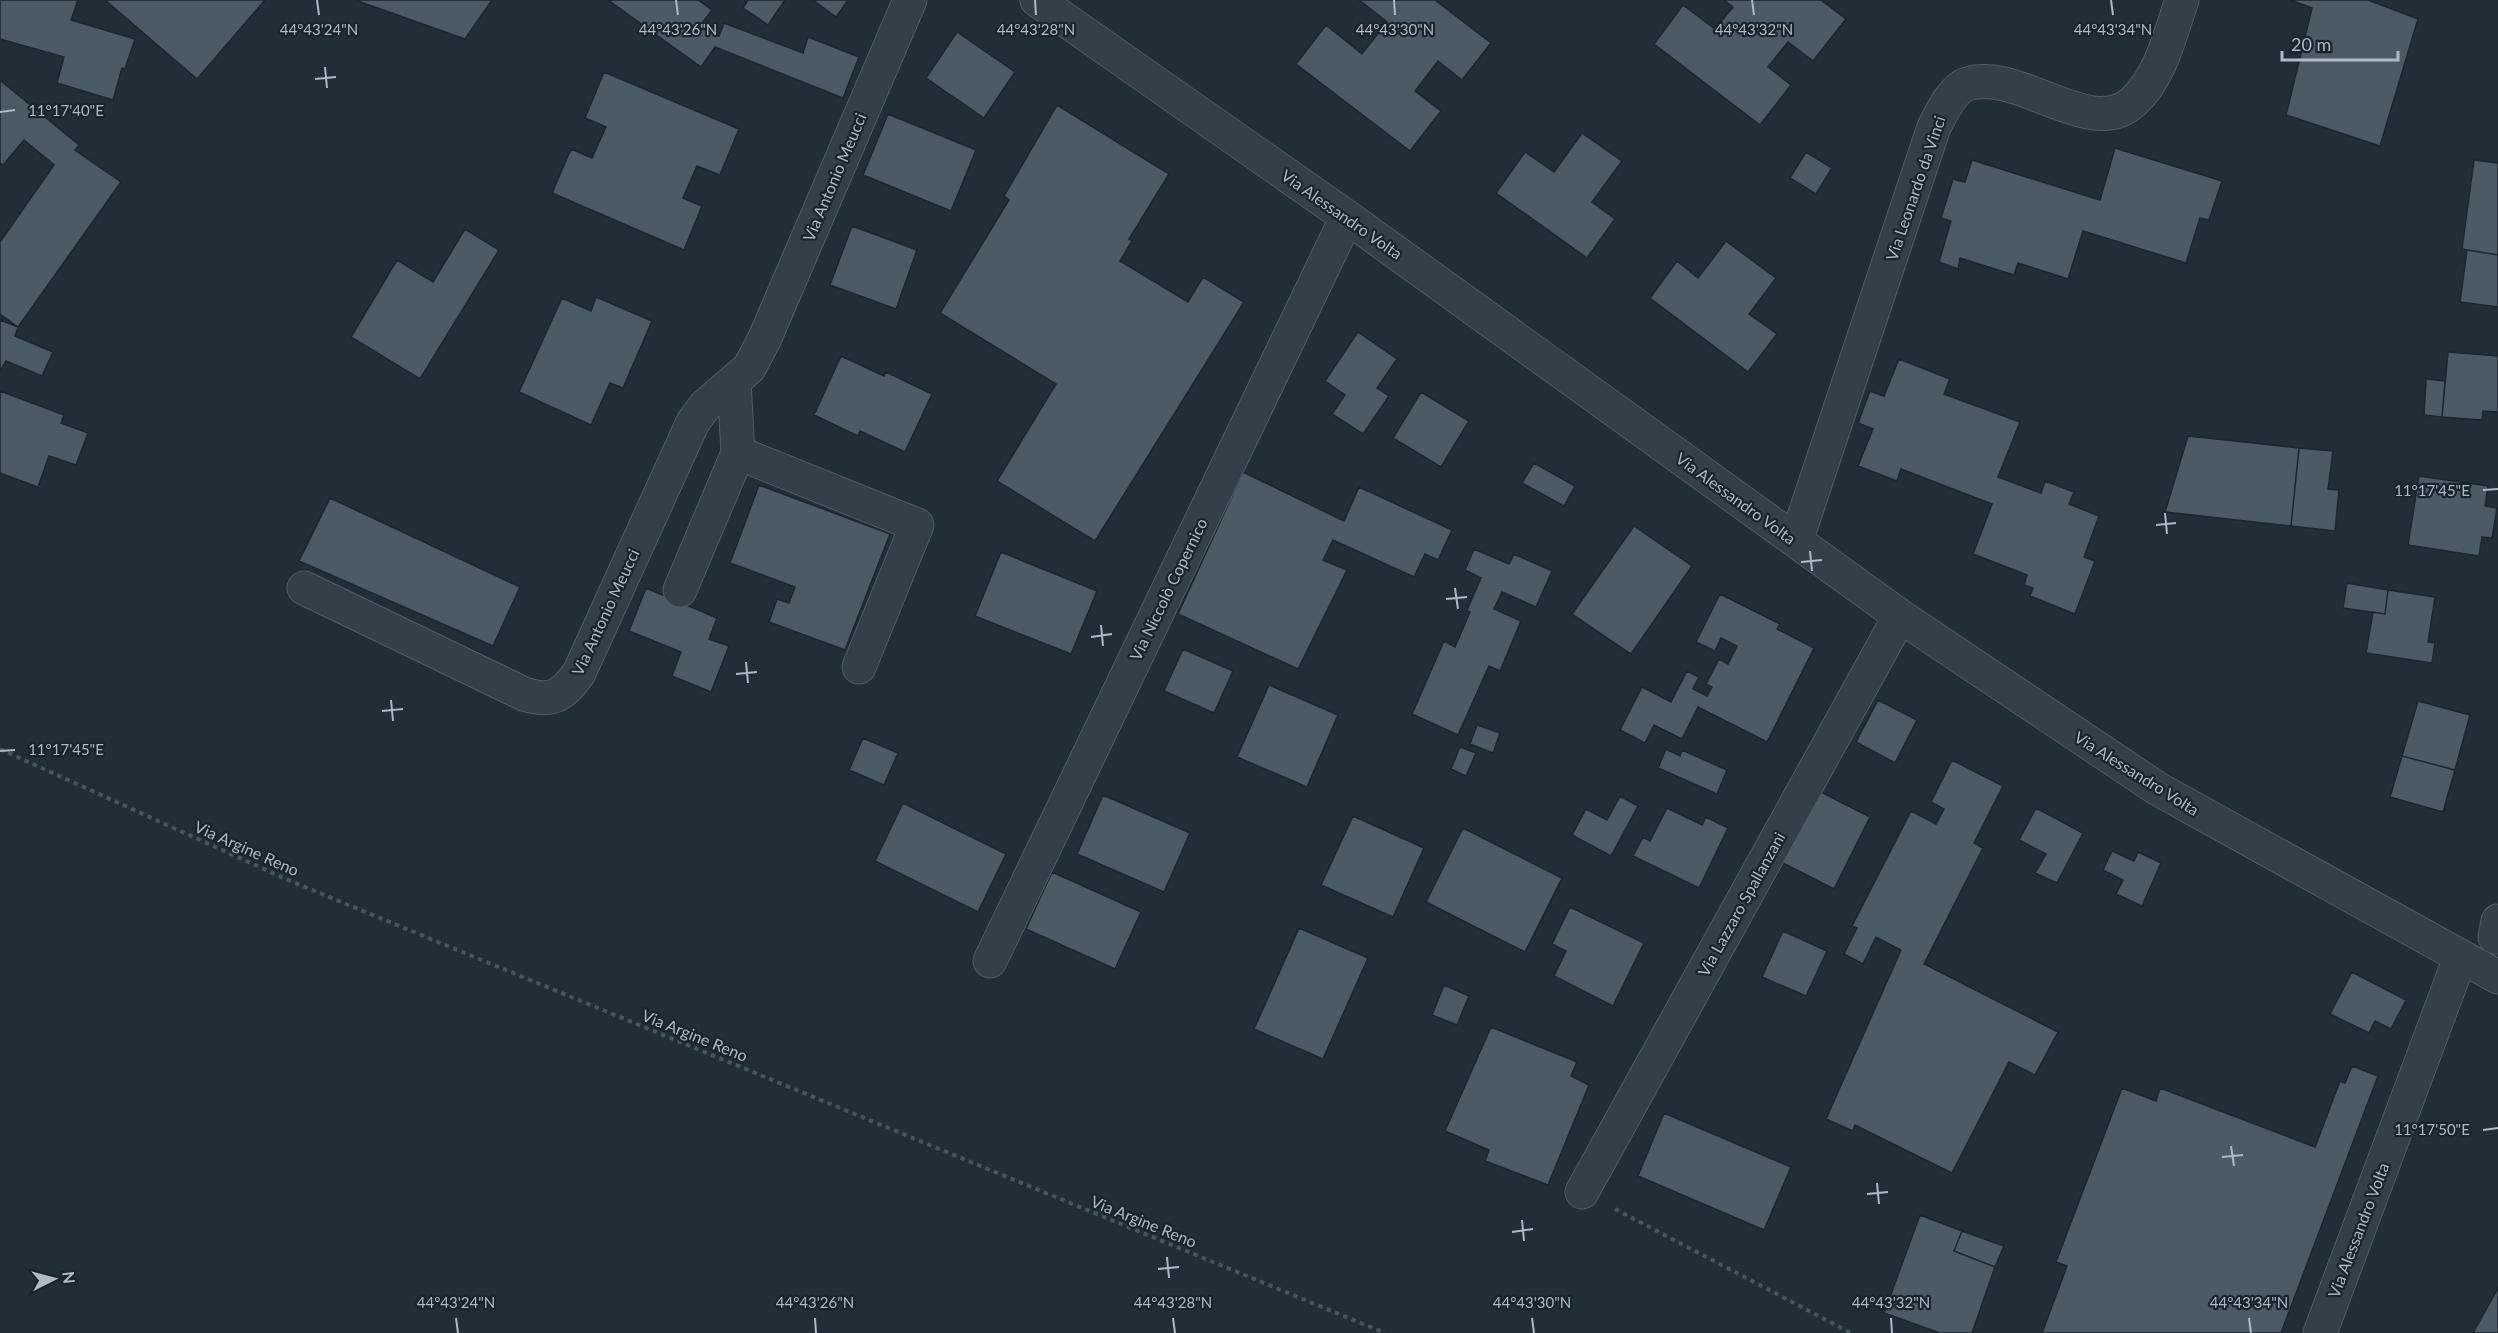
<svg xmlns="http://www.w3.org/2000/svg" width="2498" height="1333" font-family="Lato,sans-serif">
  <rect width="100%" height="100%" fill="#202e36"/>
  <!-- building -->
  <path fill="#4b5b65" stroke="#1b262d" stroke-width="1.5" d="M0 0H78L71 20 135 39 125 69 122 68 113 100 57 83 64 57 0 39Z
    M105 0H265L197 79Z
    M355 0H492L465 39Z
    M608 0H698L712 10 702 23 719 36 724 23 803 53 808 37 859 57 843 98 715 47 701 67Z
    M748 0H785L768 25 743 8Z
    M813 0H848L836 17Z
    M1359 0H1435L1491 43 1462 80 1438 61 1415 91 1441 111 1410 151 1296 64 1326 25 1362 54 1387 22Z
    M1724 0H1821L1846 19 1813 61 1788 42 1768 67 1791 85 1760 125 1654 44 1683 5 1715 29 1733 7Z
    M2290 0H2368L2418 19 2380 146 2286 115 2312 8Z
    M957 32 1015 72 984 118 926 78Z
    M604 72 739 129 720 175 697 166 683 198 702 206 684 250 552 193 571 149 592 158 606 127 585 118Z
    M0 80 79 145 75 150 121 182 18 327 0 314V242L54 165 24 140 3 165 0 163Z
    M1057 105 1169 174 1129 239 1132 241 1120 261 1188 302 1203 277 1244 302 1095 541 997 481 1056 384 940 313 1009 200 1004 196Z
    M888 114 976 150 951 211 863 175Z
    M1582 133 1622 161 1592 202 1615 219 1587 258 1496 193 1525 152 1554 172Z
    M2115 148 2222 181 2209 220 2200 218 2186 263 2083 231 2068 279 2018 263 2014 275 1960 258 1958 269 1939 262 1951 221 1941 218 1953 179 1965 182 1972 160 2100 200Z
    M1806 152 1832 168 1816 194 1790 178Z
    M2474 160 2498 163V255L2462 249Z
    M852 226 917 250 896 309 830 285Z
    M465 229 499 250 420 379 351 337 397 260 433 282Z
    M1726 241 1776 278 1749 314 1777 334 1748 372 1650 298 1677 261 1698 278Z
    M2467 250 2498 255V307L2460 302Z
    M596 297 652 321 623 388 610 383 591 425 519 392 562 298 591 311Z
    M0 320 18 327 15 336 53 352 42 376 6 361 0 371Z
    M1358 332 1397 359 1377 388 1389 396 1363 434 1332 414 1345 395 1325 381Z
    M2448 352 2498 356V412L2483 411 2482 420 2442 417Z
    M841 356 884 376 886 372 932 394 905 452 860 431 858 436 814 415Z
    M1899 359 1950 379 1944 394 2020 422 1998 477 2041 493 2045 481 2074 492 2069 504 2099 516 2084 557 2095 561 2075 614 2030 596 2033 588 2024 585 2027 575 1973 554 1992 504 1901 469 1897 481 1858 466 1873 429 1858 423 1870 391 1884 396Z
    M2426 379 2445 381 2442 417 2424 415Z
    M0 391 64 415 61 423 88 433 76 465 49 456 38 487 0 473Z
    M1421 392 1469 421 1441 467 1393 438Z
    M2188 436 2299 448 2291 526 2165 512Z
    M2299 448 2333 451 2328 489 2339 490 2335 531 2291 526Z
    M1534 463 1575 486 1564 506 1522 483Z
    M1243 472 1344 521 1359 487 1452 530 1438 560 1425 554 1414 577 1333 540 1323 560 1347 570 1298 669 1178 614Z
    M2419 476 2488 486 2485 506 2497 508 2492 538 2482 537 2479 556 2408 545Z
    M759 485 890 534 845 650 769 622 777 599 789 603 795 587 730 563Z
    M330 498 520 587 493 646 299 561Z
    M1634 526 1692 566 1631 654 1572 614Z
    M1474 549 1509 564 1514 554 1552 571 1536 607 1502 592 1494 609 1521 621 1500 671 1489 666 1458 735 1412 714 1444 641 1455 647 1470 612 1467 610 1481 578 1465 570Z
    M1001 552 1097 591 1071 654 975 616Z
    M2347 583 2388 590 2385 614 2343 608Z
    M646 588 717 618 709 639 729 646 711 692 672 676 681 652 629 631Z
    M2388 590 2435 597 2428 642 2435 643 2432 663 2366 653 2373 612 2385 614Z
    M1720 594 1780 624 1777 629 1814 648 1767 742 1698 707 1682 739 1654 725 1645 743 1620 730 1642 687 1671 702 1687 671 1699 677 1693 689 1707 696 1712 687 1706 684 1719 659 1728 664 1737 646 1721 638 1715 651 1696 642Z
    M1183 649 1233 671 1214 713 1164 691Z
    M1269 685 1338 715 1307 787 1237 757Z
    M1878 700 1917 720 1895 763 1856 742Z
    M2418 701 2470 715 2455 770 2402 756Z
    M1477 725 1500 733 1493 753 1470 744Z
    M863 738 898 753 884 785 849 770Z
    M1460 747 1476 753 1466 776 1451 769Z
    M1666 749 1680 756 1682 750 1727 770 1717 794 1658 768Z
    M2402 756 2455 770 2443 812 2390 797Z
    M1952 760 2003 786 1974 843 1983 848 1924 964 2058 1032 2035 1075 2009 1062 1952 1173 1855 1125 1853 1131 1826 1119 1901 950 1876 937 1863 964 1844 954 1857 928 1852 926 1911 811 1936 824 1944 809 1931 802Z
    M1817 790 1870 817 1834 889 1781 862Z
    M1103 795 1190 833 1164 892 1077 854Z
    M1620 796 1638 806 1611 856 1572 835 1586 809 1607 820Z
    M903 803 1006 854 978 912 875 861Z
    M1667 808 1702 825 1706 817 1728 828 1699 888 1633 856 1643 837 1650 841Z
    M2036 808 2083 833 2057 883 2035 873 2046 854 2019 840Z
    M1353 816 1424 848 1393 917 1321 885Z
    M1463 828 1562 878 1525 952 1426 902Z
    M2112 851 2134 861 2138 852 2161 863 2142 906 2116 894 2123 880 2103 870Z
    M1052 872 1141 912 1115 969 1026 929Z
    M1570 907 1644 943 1613 1006 1554 976 1566 951 1552 944Z
    M1299 928 1368 958 1323 1059 1254 1029Z
    M1783 931 1827 951 1806 996 1762 977Z
    M2352 972 2406 1000 2391 1029 2375 1021 2369 1033 2330 1014Z
    M1444 985 1469 996 1457 1025 1432 1015Z
    M1491 1027 1577 1062 1571 1076 1589 1085 1548 1185 1485 1161 1489 1150 1445 1131Z
    M2352 1066 2378 1076 2281 1333H2042L2067 1266 2056 1262 2122 1088 2156 1101 2160 1088 2315 1147 2340 1081 2345 1083Z
    M1664 1113 1791 1167 1764 1230 1638 1176Z
    M1920 1215 1962 1231 1954 1251 1995 1267 1972 1333H1940L1884 1313Z
    M1962 1231 2004 1246 1995 1267 1954 1251Z
    M2498 1288V1333H2473Z"/>
  <g fill="none" stroke-linecap="round" stroke-linejoin="round">
    <defs>
      <path id="minor" d="M1037 0 1347 217 1900 616 2158 789 2498 977
        M738 453 917 525 859 667
        M1796 541 1934 127C1941 114 1952 89 1967 84 2018 67 2091 141 2133 102 2161 77 2170 34 2182 0
        M304 588 524 694C552 703 562 696 579 673L693 422 705 406 749 368 764 340 910 0
        M680 590 738 453 734 382
        M2495 937 2498 921
        M990 961 1347 217
        M1582 1192 1900 616
        M2320 1333 2460 958"/>
    </defs>
    <!-- minor casing -->
    <use href="#minor" stroke="#515d65" stroke-width="35"/>
    <!-- path -->
    <path stroke="#445857" stroke-width="4" stroke-dasharray="4.5 4.5" stroke-linecap="butt" d="M0 749 288 880 1385 1333
      M1615 1209 1851 1333"/>
    <!-- minor -->
    <use href="#minor" stroke="#343f47" stroke-width="33"/>
  </g>
  <!-- ticks -->
  <path fill="none" stroke="#aebac4" stroke-width="2" d="M317 0 319 15M676 0 678 15M1035 0 1036 15M1394 0 1395 15M1752 0 1754 15M2111 0 2113 15M325 67 327 88M315 79 336 77M0 112 15 110M2483 490 2498 489M2165 513 2167 534M2156 525 2176 523M1810 551 1812 571M1801 562 1822 560M1455 588 1458 609M1446 599 1467 597M1101 625 1103 646M1091 637 1112 634M746 662 748 683M736 674 757 672M391 700 393 721M382 711 403 709M0 751 15 750M2483 1130 2498 1128M2231 1146 2234 1166M2222 1157 2243 1155M1877 1183 1879 1204M1867 1194 1888 1192M1522 1220 1524 1241M1512 1232 1533 1229M1167 1257 1169 1278M1158 1269 1179 1267M456 1318 458 1333M815 1318 816 1333M1173 1318 1175 1333M1532 1318 1534 1333M1891 1318 1892 1333M2249 1318 2251 1333"/>
  <g text-anchor="middle" dominant-baseline="central" stroke-width="4.5" stroke-linejoin="round" paint-order="stroke">
    <!-- street labels -->
    <g font-size="16" fill="#aebac4" stroke="#19242b">
      <text transform="translate(834 177) rotate(-67)">Via Antonio Meucci</text>
      <text transform="translate(1915 188) rotate(-71)">Via Leonardo da Vinci</text>
      <text transform="translate(1342 214) rotate(35)">Via Alessandro Volta</text>
      <text transform="translate(1736 498) rotate(36)">Via Alessandro Volta</text>
      <text transform="translate(1168 589) rotate(-64)">Via Niccolò Copernico</text>
      <text transform="translate(605 612) rotate(-65)">Via Antonio Meucci</text>
      <text transform="translate(2137 773) rotate(32)">Via Alessandro Volta</text>
      <text transform="translate(247 848) rotate(24)">Via Argine Reno</text>
      <text transform="translate(1741 904) rotate(-61)">Via Lazzaro Spallanzani</text>
      <text transform="translate(695 1035) rotate(22)">Via Argine Reno</text>
      <text transform="translate(1144 1221) rotate(22)">Via Argine Reno</text>
      <text transform="translate(2358 1230) rotate(-69)">Via Alessandro Volta</text>
    </g>
  </g>
  <g font-size="15" text-anchor="middle" fill="#aebac4" stroke="#19242b" stroke-width="4.5" stroke-linejoin="round" paint-order="stroke">
    <text x="319" y="35">44°43'24"N</text>
    <text x="678" y="35">44°43'26"N</text>
    <text x="1036" y="35">44°43'28"N</text>
    <text x="1395" y="35">44°43'30"N</text>
    <text x="1754" y="35">44°43'32"N</text>
    <text x="2113" y="35">44°43'34"N</text>
    <text x="66" y="116">11°17'40"E</text>
    <text x="2432" y="496">11°17'45"E</text>
    <text x="66" y="755">11°17'45"E</text>
    <text x="2432" y="1135">11°17'50"E</text>
    <text x="456" y="1308">44°43'24"N</text>
    <text x="815" y="1308">44°43'26"N</text>
    <text x="1173" y="1308">44°43'28"N</text>
    <text x="1532" y="1308">44°43'30"N</text>
    <text x="1891" y="1308">44°43'32"N</text>
    <text x="2249" y="1308">44°43'34"N</text>
  </g>
  <!-- north arrow -->
  <g transform="translate(54 1279) rotate(84)" stroke="#19242b" stroke-width="4.5" paint-order="stroke">
  <path d="M0-4.5L10 22L0 15L-10 22Z" fill="#aebac4"/>
  <text y="-9" font-size="16" font-weight="bold" text-anchor="middle" fill="#aebac4">N</text>
  </g>
  <!-- scale -->
  <path d="M2282 51v9h116v-9" fill="none" stroke="#aebac4" stroke-width="3"/>
  <text x="2291" y="51" font-size="18" fill="#aebac4" stroke="#19242b" stroke-width="4.5" paint-order="stroke">20 m</text>
</svg>
